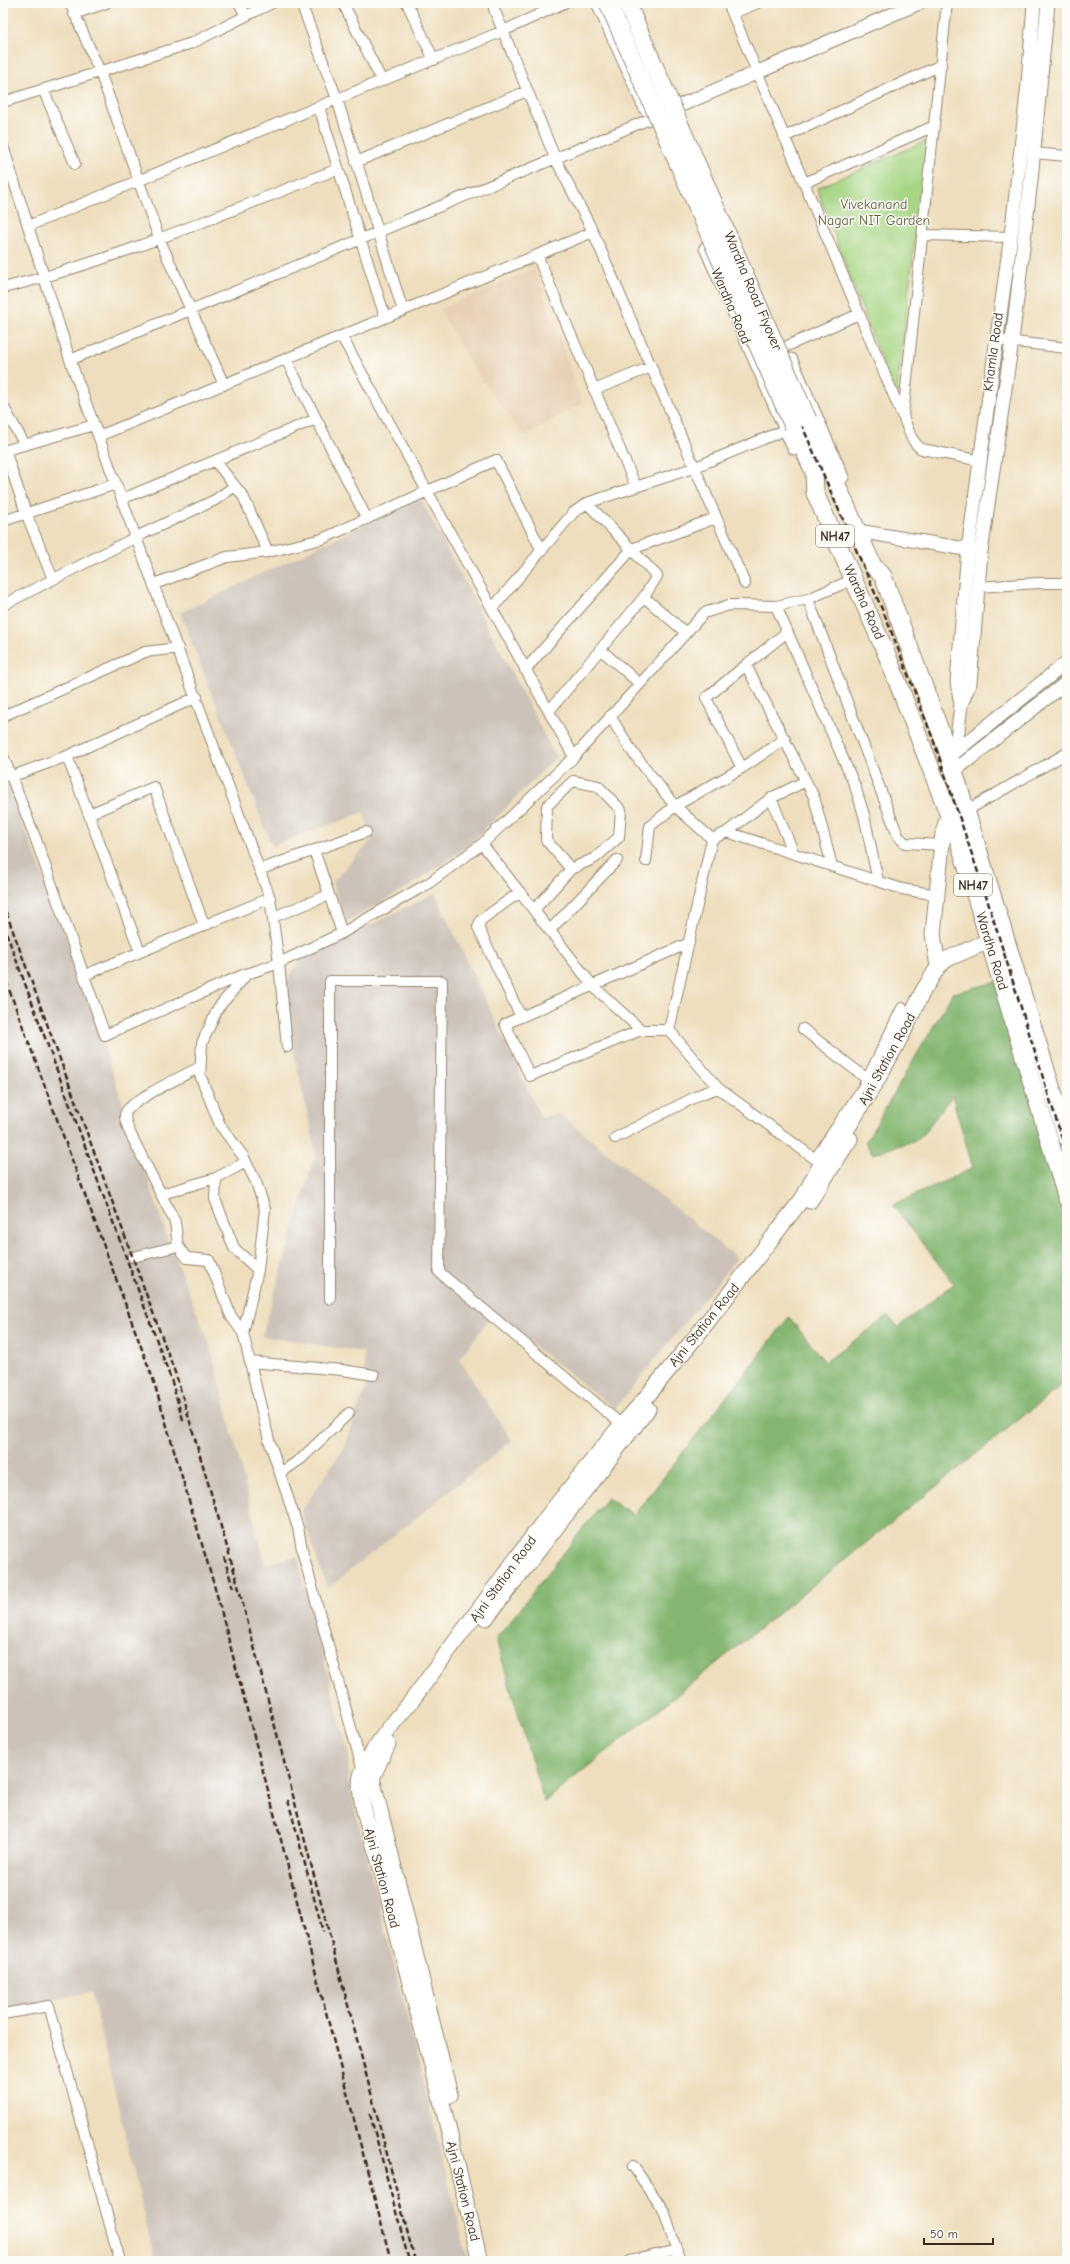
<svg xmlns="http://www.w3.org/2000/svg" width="1070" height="2264" font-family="'Comic Neue',sans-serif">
  <rect width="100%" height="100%" fill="#fdfcf7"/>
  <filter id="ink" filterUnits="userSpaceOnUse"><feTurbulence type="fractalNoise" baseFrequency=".025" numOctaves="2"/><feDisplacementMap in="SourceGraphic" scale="8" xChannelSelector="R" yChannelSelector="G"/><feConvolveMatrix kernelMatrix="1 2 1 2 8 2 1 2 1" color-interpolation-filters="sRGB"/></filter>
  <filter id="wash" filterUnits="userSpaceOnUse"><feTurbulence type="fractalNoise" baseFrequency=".012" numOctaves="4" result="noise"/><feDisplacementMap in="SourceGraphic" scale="16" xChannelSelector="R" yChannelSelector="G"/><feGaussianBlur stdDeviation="0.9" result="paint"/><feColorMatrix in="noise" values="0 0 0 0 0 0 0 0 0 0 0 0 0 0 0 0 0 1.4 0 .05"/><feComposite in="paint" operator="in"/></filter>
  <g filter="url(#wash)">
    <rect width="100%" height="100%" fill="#eedebd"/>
    <!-- built -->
    <path fill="#e7d0b5" d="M535 269 582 403 524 436 471 365 440 309Z"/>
    <!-- industrial -->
    <path fill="#ccc2b9" d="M420 498 556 757 469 845 415 883 347 922 332 882 372 840 364 812 272 846 180 613Z
      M3 770 78 969 167 1237 211 1348 265 1564 297 1556 349 1755 348 1781 468 2261H155L91 1992 3 2011Z
      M435 893 541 1118 558 1113 737 1258 615 1409 493 1314 459 1359 512 1441 327 1589 301 1511 344 1448 366 1388 363 1352 262 1336 316 1152 290 1036 287 982 298 961Z"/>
    <!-- green -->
    <path fill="#a6d583" stroke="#708050" d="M933 138 916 230 896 399 817 188Z"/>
    <!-- forest -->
    <path fill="#84b671" stroke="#607048" d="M996 982 1067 1217V1381L544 1802 496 1639 607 1498 634 1515 789 1317 825 1362 888 1316 898 1327 954 1284 893 1205 973 1168 952 1096 919 1139 873 1154 865 1143 953 993Z"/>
  </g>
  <g filter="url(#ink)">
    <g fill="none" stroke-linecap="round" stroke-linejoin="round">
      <defs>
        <path id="minor" d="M70 3 100 72 159 238 224 385
          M239 3 246 16
          M301 3 337 99 403 311
          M343 3 382 81
          M407 3 434 60
          M494 3V9L555 158 593 232 745 584
          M728 3 902 415
          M947 3 903 416C908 428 911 443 922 449L981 461
          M733 13 758 3
          M74 14 106 3
          M43 89 75 164
          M3 102 192 43 272 3
          M319 107 385 317
          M784 137 941 65
          M3 146 70 360 270 898 279 963 287 1047
          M1033 153 1067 156
          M356 162 527 91
          M804 183 934 126
          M28 226 503 31 564 3
          M923 235 1011 237
          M537 255 636 487
          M3 288C118 260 228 211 338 169
          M342 337 574 757
          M998 340 1067 348
          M785 347 859 314
          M286 359 367 519
          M70 360 650 119
          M594 390 651 367
          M3 406 25 445
          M99 436 593 232
          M5 450 26 513 53 579
          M3 451 94 425
          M215 461 243 496 268 552
          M122 499 316 419
          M3 521 116 484
          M154 584 227 557 268 552 322 539 496 460 542 551
          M978 587 1039 583H1067
          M644 597 685 632
          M808 599 854 579
          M3 605 136 537 215 500 235 486
          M776 606 808 599 898 836 905 843 942 845
          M492 609 573 513 587 503 693 468 785 430
          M787 632 746 665 814 797 832 866
          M600 649 639 683
          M525 670 632 549 716 518
          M549 711 644 597 657 576 587 503
          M3 716 145 652 178 648
          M610 716 631 750 675 806 742 768 785 739
          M3 756 35 837 105 1035 245 974
          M67 756 140 952
          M742 768 706 698 746 665
          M10 777 67 756 197 697
          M771 798 794 854
          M966 811 1067 753
          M89 814 154 787 204 925
          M727 832 771 798 806 781
          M482 844 593 986 641 1030
          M314 850 342 933
          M646 861 650 826 675 806 712 839 727 832 902 889 937 895
          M261 869 366 832
          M520 892 481 920 478 927 521 1017
          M534 910 571 869 595 858 619 837 621 810 598 786 573 781 547 806 546 840 571 869
          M273 917 329 895
          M550 930 617 860
          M85 975 270 898
          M803 1029 867 1079
          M669 1030H641L530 1076 505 1024 689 943
          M669 1030 718 1088 826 1167
          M669 1030 712 839
          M615 1138 701 1094 718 1088
          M815 1159 864 1086 902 1008
          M246 1162 216 1178 215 1199 234 1248 258 1270
          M162 1194 216 1178
          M178 1246 175 1222 130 1133C128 1127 123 1118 126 1112 133 1099 185 1075 200 1067
          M133 1257 178 1246 187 1258 209 1260 231 1316 243 1333
          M330 1299V981H442L439 1272 622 1425
          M250 1362 342 1370 374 1375
          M282 1472 302 1458 349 1413
          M363 1771 303 1554 298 1528 269 1440 243 1333 258 1270 265 1209 256 1182 243 1156 220 1125 200 1075 202 1043 218 1008 247 974 279 963 342 933 429 883 482 844 574 757 704 613 729 605 776 606 855 786 864 815 878 881
          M3 2014 49 2006 120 2261
          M633 2166 664 2211 680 2261
          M630 2261 677 2250"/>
        <path id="tertiary" d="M598 3 646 109
          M665 112 919 3
          M706 248 794 448
          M791 360 842 477
          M864 532 977 551
          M961 704 970 683 981 552 1012 341 1031 180 1048 3
          M947 750 957 739 961 704 957 682 968 550 1013 220 1028 84 1034 3
          M949 757 1067 662
          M954 771 1067 682"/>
        <path id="secondary" d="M938 967 933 934 943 833 949 812
          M810 1201 850 1139
          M486 1618 648 1409
          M388 1744 372 1778 450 2095
          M480 2261C466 2203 453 2146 438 2088 420 2020 401 1952 385 1883 378 1851 362 1818 360 1784 359 1763 396 1719 410 1703L549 1514 616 1431 638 1407 695 1338 803 1198 817 1171 847 1129 879 1077 904 1031 923 991 938 967 947 959 1000 936"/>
        <path id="trunk" d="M808 420 873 566 883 576 948 752 1067 1138
          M793 426 814 472 815 493 887 655 959 841 1067 1199"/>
      </defs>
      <!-- minor casing -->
      <use href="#minor" stroke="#94846e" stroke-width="12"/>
      <!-- tertiary casing -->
      <use href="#tertiary" stroke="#94846e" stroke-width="15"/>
      <!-- secondary casing -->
      <use href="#secondary" stroke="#94846e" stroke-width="17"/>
      <!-- trunk casing -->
      <use href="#trunk" stroke="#94846e" stroke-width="19"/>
      <!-- minor -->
      <use href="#minor" stroke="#fff" stroke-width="10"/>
      <!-- tertiary -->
      <use href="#tertiary" stroke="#fff" stroke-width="13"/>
      <!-- secondary -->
      <use href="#secondary" stroke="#fff" stroke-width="15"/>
      <!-- trunk -->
      <use href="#trunk" stroke="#fff" stroke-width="17"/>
      <!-- rail -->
      <path stroke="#3b2a1e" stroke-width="2.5" stroke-dasharray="6 3" stroke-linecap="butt" d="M618 3 888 623 933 739 987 899 1067 1154
        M3 904 177 1378 235 1574 415 2261
        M3 924 171 1379 184 1423
        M3 973 153 1379 217 1595 391 2261
        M224 1557 233 1588
        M288 1800 323 1932
        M370 2114 409 2261"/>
      <defs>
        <path id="trunk-bridge" d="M608 3 793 426
          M627 3 808 420"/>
      </defs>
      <!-- trunk-bridge casing -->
      <use href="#trunk-bridge" stroke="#94846e" stroke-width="19" stroke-linecap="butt"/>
      <!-- trunk-bridge -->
      <use href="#trunk-bridge" stroke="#fff" stroke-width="17"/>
    </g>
  </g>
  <g text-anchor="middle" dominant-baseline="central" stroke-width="3" stroke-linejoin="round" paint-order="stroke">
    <!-- shield labels -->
    <g fill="#fdfcf7" stroke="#75695f" stroke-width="1">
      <rect x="816" y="525" width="38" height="22" rx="3"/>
      <rect x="954" y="874" width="38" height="22" rx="3"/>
    </g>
    <g font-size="13" font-weight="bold" fill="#3b2a1e">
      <text x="835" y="536">NH47</text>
      <text x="973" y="885">NH47</text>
    </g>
    <!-- park labels -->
    <g font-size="14" fill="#5b5d3c" stroke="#fdfcf7">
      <text x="874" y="204">Vivekanand<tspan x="874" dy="16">Nagar NIT Garden</tspan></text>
    </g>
    <!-- street labels -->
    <g font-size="14" fill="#3b2a1e" stroke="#fdfcf7">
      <text transform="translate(753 291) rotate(67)">Wardha Road Flyover</text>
      <text transform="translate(731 306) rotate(67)">Wardha Road</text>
      <text transform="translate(993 352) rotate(-82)">Khamla Road</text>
      <text transform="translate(864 602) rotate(66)">Wardha Road</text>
      <text transform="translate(992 951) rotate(73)">Wardha Road</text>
      <text transform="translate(887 1059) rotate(-61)">Ajni Station Road</text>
      <text transform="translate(704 1325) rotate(-51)">Ajni Station Road</text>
      <text transform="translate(503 1579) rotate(-54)">Ajni Station Road</text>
      <text transform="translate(382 1878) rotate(75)">Ajni Station Road</text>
      <text transform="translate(463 2191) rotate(76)">Ajni Station Road</text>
    </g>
  </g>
  <!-- margin -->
  <rect width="1070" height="2264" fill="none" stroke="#fdfcf7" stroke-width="16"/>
  <!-- scale -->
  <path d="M924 2238v6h69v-6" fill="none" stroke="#3b2a1e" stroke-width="2"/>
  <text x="930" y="2238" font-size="12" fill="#3b2a1e" stroke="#fdfcf7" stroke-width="3" paint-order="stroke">50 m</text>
</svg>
